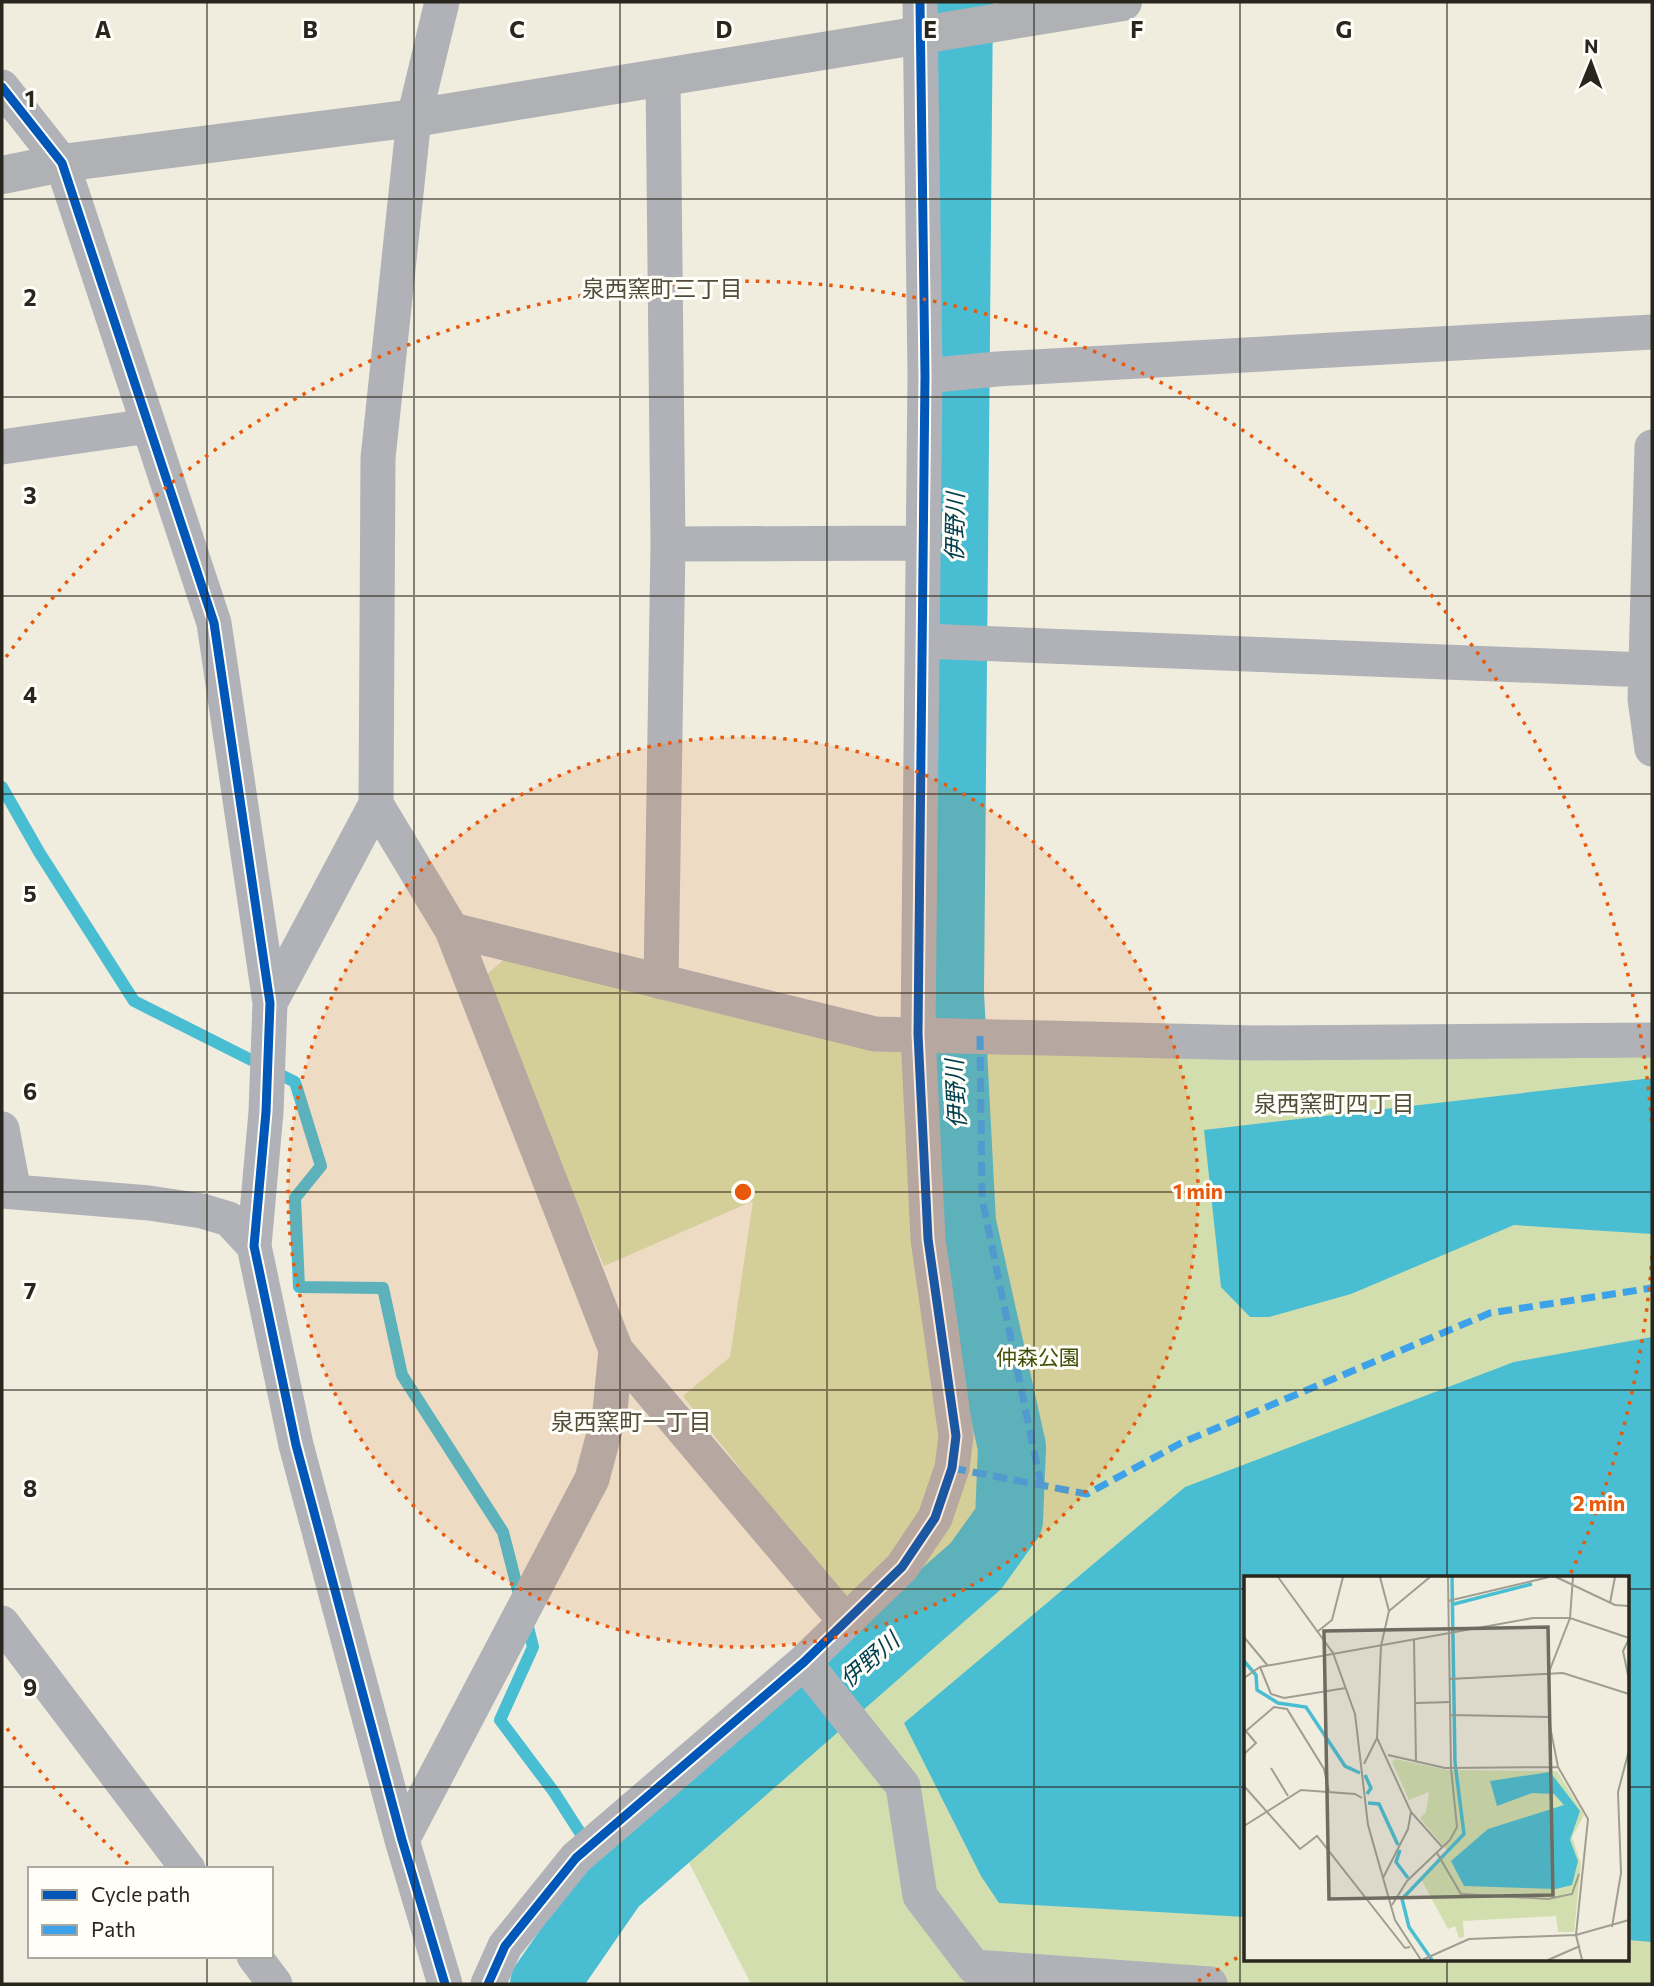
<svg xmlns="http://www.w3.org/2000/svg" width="1654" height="1986" font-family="Commissioner,'Noto Sans JP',sans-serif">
  <rect width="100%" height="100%" fill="#f0eddf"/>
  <!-- green -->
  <path fill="#d2deae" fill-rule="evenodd" d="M506 958 884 1049 1652 1052V1984H751L683 1851 892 1662 683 1396 730 1357 753 1201 604 1266 481 979ZM1246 1578H1628V1960H1246Z"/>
  <!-- water -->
  <path fill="#49bed3" d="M1652 1078V1234L1514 1225 1351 1294 1269 1317H1250L1221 1287 1204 1130Z
    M1652 1337V1942L1628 1940V1578H1246V1917L999 1903 981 1876 904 1723 1185 1487 1514 1362Z"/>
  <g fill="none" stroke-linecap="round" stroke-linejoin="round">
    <!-- stream -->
    <path stroke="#49bed3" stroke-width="12" d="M2 787 39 852 134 1001 295 1082 321 1166 295 1198 299 1287 383 1288 402 1375 503 1532 521 1602
      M526 1619 533 1647 500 1720 554 1792 613 1884"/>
    <!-- river -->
    <path stroke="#49bed3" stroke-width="68" d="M544 1984 613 1884 976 1566 1009 1520 1012 1447 962 1223 950 993 959 2"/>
    <!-- street -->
    <path stroke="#b0b2b7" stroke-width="35" d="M2 87 62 163 214 623 270 1003 266 1112 254 1246 296 1445 402 1840 445 1984
      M925 376 997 369 1652 332
      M2 447 149 426
      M1652 447 1645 699 1652 749
      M668 544 924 543
      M923 641 1646 670
      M376 804 452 930 616 1350 846 1622
      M452 930 875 1034 1255 1043 1652 1040
      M661 982 668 544 663 79
      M270 1003 376 804 378 458 414 118 442 2
      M2 1129 14 1192
      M2 1191 149 1203 202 1211 229 1219 254 1246
      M2 1623 188 1869
      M804 1662 903 1786 920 1896 974 1967 1210 1984
      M402 1840 592 1479 610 1411 616 1350
      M254 1956 275 1984
      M488 1984 505 1946 576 1858 804 1662 902 1567 935 1518 952 1468 956 1436 928 1239 918 1034 925 376 920 2"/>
    <!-- secondary -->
    <path stroke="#afb1b4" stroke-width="38" d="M2 175 62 163 414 118 1123 2"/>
    <!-- quiet -->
    <path stroke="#3ea2ea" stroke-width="7" stroke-dasharray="14 7" stroke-linecap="butt" d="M980 1036 982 1198 1041 1485
      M952 1468 1087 1494 1181 1443 1490 1313 1652 1288"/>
    <defs>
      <path id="cycleway" d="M2 87 62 163 214 623 270 1003 266 1112 254 1246 296 1445 402 1840 445 1984
        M488 1984 505 1946 576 1858 804 1662 902 1567 935 1518 952 1468 956 1436 928 1239 918 1034 925 376 920 2"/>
    </defs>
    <!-- cycleway casing -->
    <use href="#cycleway" stroke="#fffef9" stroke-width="13"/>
    <!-- cycleway -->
    <use href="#cycleway" stroke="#0057b8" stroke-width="9"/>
  </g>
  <!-- grid -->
  <path fill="none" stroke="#28261d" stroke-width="2" stroke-opacity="0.55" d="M207 2V1869M414 2V1984M620 2V1984M827 2V1984M1034 2V1984M1240 2V1984M1447 2V1578M2 199H1652M2 397H1652M2 596H1652M2 794H1652M2 993H1652M2 1192H1652M2 1390H1652M2 1589H1246M1628 1589H1652M2 1787H1246M1628 1787H1652M207 1956V1984M1447 1960V1984"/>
  <!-- distance rings -->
  <circle cx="743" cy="1192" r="455" fill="#e8590c" fill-opacity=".12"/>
  <g fill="none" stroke="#e8590c" stroke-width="3.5" stroke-dasharray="3.5 7">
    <circle cx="743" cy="1192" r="455"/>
    <path d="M1652 1256A911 911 0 0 1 1569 1577M1246 1952A911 911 0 0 1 1198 1981M128 1864A911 911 0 0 1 6 1727M6 657A911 911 0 0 1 1652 1128"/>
  </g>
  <g text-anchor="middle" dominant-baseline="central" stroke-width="6" stroke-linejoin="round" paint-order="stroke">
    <!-- park labels -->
    <g font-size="21" fill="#405009" stroke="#fffef9">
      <text x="1038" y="1356">仲森公園</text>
    </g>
    <!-- neighbourhood labels -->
    <g font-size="23" fill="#524d39" stroke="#fffef9">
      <text x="662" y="288">泉西窯町三丁目</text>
      <text x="1334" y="1103">泉西窯町四丁目</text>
      <text x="631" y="1421">泉西窯町一丁目</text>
    </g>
    <!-- water labels -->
    <g font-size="23" font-style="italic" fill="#02404f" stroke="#fffef9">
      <text transform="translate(954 527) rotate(-89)">伊野川</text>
      <text transform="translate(955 1094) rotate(-93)">伊野川</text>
      <text transform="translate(869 1659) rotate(-41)">伊野川</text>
    </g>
  </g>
  <!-- overview -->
  <g transform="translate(1244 1576)">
    <rect width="385" height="385" fill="#f0eddf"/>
    <path d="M151 183 203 194 313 195 340 239 328 261 337 288 330 356H314L312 340 219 345 220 361 215 362 211 350 204 353 177 303 205 277 176 242 182 236 185 216 165 224 148 186Z" fill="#d2deae"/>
    <path d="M306 196 336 235 326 264 334 285 328 309 312 313 220 310 207 285 244 253 320 229 310 218 288 217 253 230 246 205Z" fill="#49bed3"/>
    <path fill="none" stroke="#49bed3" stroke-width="3.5" d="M210 28 288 8M0 85 12 99 13 114 34 127 62 131 101 190 116 197M121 199 127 212 123 218M124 227 135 228 154 269M156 274 152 286 164 302M188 384 165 351 158 323 220 258 211 187 208 1"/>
    <path fill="none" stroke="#a09d91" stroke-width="2" d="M34 1 89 77 111 138 124 249 151 344 177 384M312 1 371 29 385 30M329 1 326 42 305 96V145L314 191 344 243 332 359 338 384M204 25 305 1M366 27 371 1M145 35 186 1M73 56 88 44 99 1M0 61 24 90M385 63 379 75 385 104M170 64 172 186M16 91 27 118 40 122 102 112M0 102 16 91 289 42H326L385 62M206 103 319 97 385 118M172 127 207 126M207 139 305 141M2 155 30 131 43 133 80 193 85 216M133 162 167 236 199 272M0 178 12 167 1 154M144 179 201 192 314 191M120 188 133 162 137 70 145 35 136 1M27 192 44 220M0 210 56 273 73 260 161 372 166 371M0 250 57 214 111 218 118 222M193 277 217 318 304 323 328 318 335 298M139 302 164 253 167 236M148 329 163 305 206 264 213 251 207 192 204 1M368 351 377 297 374 216 385 174M178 384 225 363 332 359 385 344M304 384 336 370"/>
    <path fill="#6e6c61" fill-opacity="0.15" stroke="#6e6c61" stroke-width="3.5" d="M304 51 309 319 85 323 80 55Z"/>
    <rect width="385" height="385" fill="none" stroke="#28261d" stroke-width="3.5"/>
  </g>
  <g font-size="23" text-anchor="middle" font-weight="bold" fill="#28261d" stroke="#fffef9" stroke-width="6" stroke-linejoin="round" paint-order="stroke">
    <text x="103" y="38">A</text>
    <text x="310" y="38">B</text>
    <text x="517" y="38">C</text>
    <text x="724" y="38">D</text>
    <text x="930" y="38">E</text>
    <text x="1137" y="38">F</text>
    <text x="1344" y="38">G</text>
    <text x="30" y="107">1</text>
    <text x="30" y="306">2</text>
    <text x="30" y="504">3</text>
    <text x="30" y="703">4</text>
    <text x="30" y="902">5</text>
    <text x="30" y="1100">6</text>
    <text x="30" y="1299">7</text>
    <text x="30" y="1497">8</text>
    <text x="30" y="1696">9</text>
  </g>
  <circle cx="743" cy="1192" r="10" fill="#e8590c" stroke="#fffef9" stroke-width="3.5"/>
  <g font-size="21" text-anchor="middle" font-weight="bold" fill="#e8590c" stroke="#fffef9" stroke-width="6" stroke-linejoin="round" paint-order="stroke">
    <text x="1198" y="1199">1 min</text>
    <text x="1599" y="1511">2 min</text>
  </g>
  <!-- border -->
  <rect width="1654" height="1986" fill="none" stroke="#28261d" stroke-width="7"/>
  <!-- legend -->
  <rect x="28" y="1867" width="245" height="91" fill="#fffef9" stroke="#a9a8a1" stroke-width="2"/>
  <rect x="42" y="1890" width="35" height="10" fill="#0057b8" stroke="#a9a8a1" stroke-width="2"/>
  <text x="91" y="1902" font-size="21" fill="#28261d">Cycle path</text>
  <rect x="42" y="1925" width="35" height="10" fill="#3ea2ea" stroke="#a9a8a1" stroke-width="2"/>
  <text x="91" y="1937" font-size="21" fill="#28261d">Path</text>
  <!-- north arrow -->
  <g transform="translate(1591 63) rotate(1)" stroke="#fffef9" stroke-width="5" paint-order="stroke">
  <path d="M0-5L12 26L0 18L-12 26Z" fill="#28261d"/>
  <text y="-10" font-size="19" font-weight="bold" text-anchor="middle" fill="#28261d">N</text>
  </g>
</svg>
